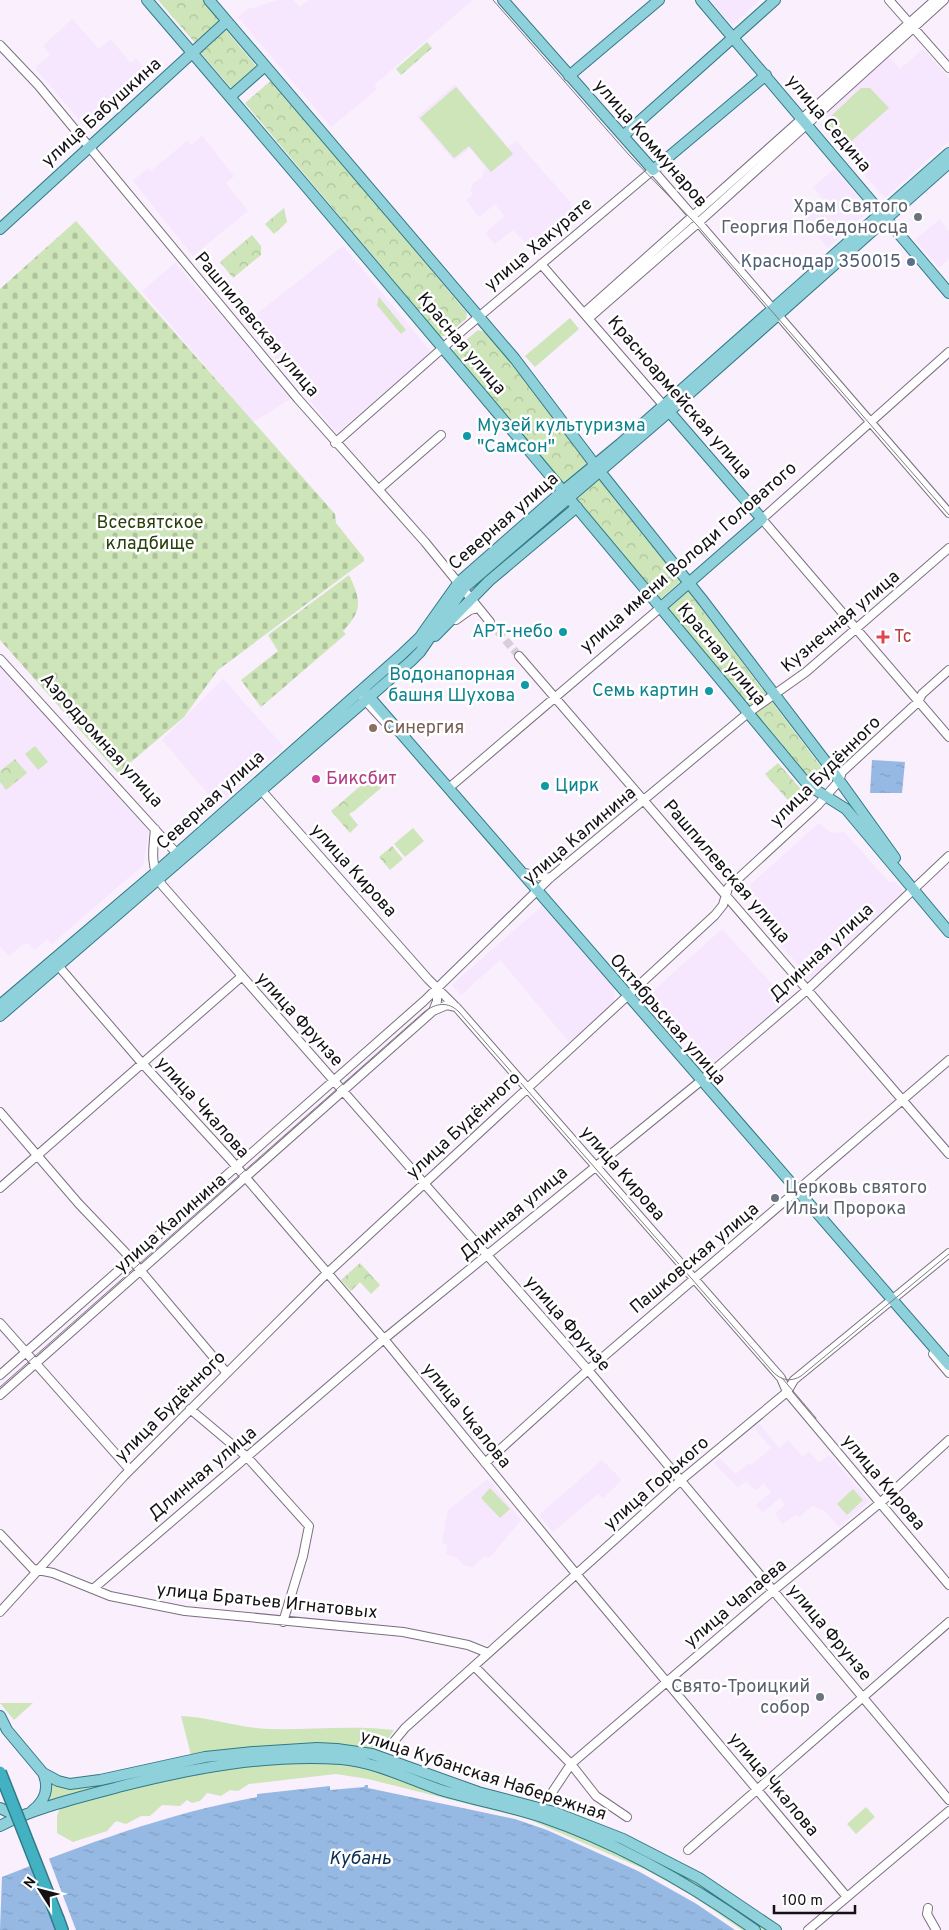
<svg xmlns="http://www.w3.org/2000/svg" width="949" height="1930" font-family="Overpass,sans-serif">
  <defs>
    <pattern id="cemetery-stones" width="16" height="16" patternUnits="userSpaceOnUse" patternTransform="scale(1.25)"><rect width="16" height="16" fill="#cde5b8"/><path d="M2 7V4a2 2 0 0 1 4 0v3zM10 15v-3a2 2 0 0 1 4 0v3z" fill="#afc39d"/></pattern>
    <pattern id="park-crowns" width="20" height="18" patternUnits="userSpaceOnUse" patternTransform="scale(1.25)"><rect width="20" height="18" fill="#cde5b8"/><path d="M2 6a3 3 0 1 1 6 0M12 15a3 3 0 1 1 6 0" fill="none" stroke="#afc39d"/></pattern>
    <pattern id="water-ripples" width="26" height="14" patternUnits="userSpaceOnUse" patternTransform="scale(1.25)"><rect width="26" height="14" fill="#96b9e3"/><path d="M2 4q2-2 4 0t4 0M15 11q2-2 4 0t4 0" fill="none" stroke="#809ec2"/></pattern>
  </defs>
  <rect width="100%" height="100%" fill="#f9effd"/>
  <!-- built -->
  <path fill="#f6e6fe" d="M277 0H293L300 7 309 0H473L374 85 377 89 331 127 238 17 250 7 251 9Z
    M710 0H760L732 25Z
    M72 19 99 49 111 39 130 63 136 58 150 76 87 129 35 68 50 55 43 46Z
    M923 49 949 78V141L885 198 820 126 827 119 823 114 888 56 900 69Z
    M455 84 508 147 516 141 571 203 570 205 580 218 537 255 513 230 495 244 485 233 505 216 495 204 479 217 466 200 473 194 470 190 473 184 482 177 485 167 470 148 454 161 417 117Z
    M202 136 234 176 226 183 248 211 193 256 133 181 148 168 151 171 187 141 191 145Z
    M834 169 870 210 828 248 803 219 824 200 813 187Z
    M940 219 949 231V259L939 268 915 240Z
    M343 246 431 352 337 433 245 323Z
    M175 263 292 398 253 422 142 291Z
    M0 667 119 795 120 800 125 802 149 829 143 865 52 944 47 939 35 950 29 943 22 945 9 956 0 946Z
    M223 679 284 747 218 805 162 740Z
    M819 823 831 833 844 832 889 882H896L903 891 899 898 813 980 779 944 786 936 757 905 750 885Z
    M542 906 614 987V1002L570 1043 500 960 461 995 452 985Z
    M722 929 787 1001 712 1063 652 992Z
    M759 1424 779 1448 788 1440 803 1457 809 1452 819 1463 829 1455 869 1501 839 1527 824 1510 812 1506 799 1517 795 1515 783 1524 777 1517 776 1512 785 1505 780 1498 763 1512 756 1505 771 1492 764 1483 755 1490 746 1481 738 1488 714 1463 720 1458 736 1474 749 1463 751 1465 771 1448 754 1428Z
    M602 1460 622 1480 603 1498 598 1494 553 1532 539 1515Z
    M488 1479 521 1520 490 1557H483L473 1567 464 1565 456 1557 446 1554 448 1545 442 1543 448 1510Z"/>
  <!-- grass -->
  <path fill="#cde5b8" d="M456 87 513 154 491 172 469 146 454 158 420 118Z
    M861 88H870L889 108 846 146 827 126 831 116Z
    M570 318 579 329 535 367 525 356Z
    M35 746 48 762 38 770 25 754Z
    M358 788 368 799 353 812 344 800Z
    M413 828 424 841 405 857 394 844Z
    M490 1488 510 1509 500 1518 481 1498Z
    M853 1489 863 1500 847 1515 837 1504Z
    M0 1703H33L14 1720Z
    M181 1716C210 1717 238 1728 268 1729 311 1730 352 1725 394 1730L379 1753 340 1744 283 1747 191 1755Z
    M332 1752 367 1757 603 1833 690 1877 771 1930H759L647 1860 483 1799 365 1761 259 1760 41 1806 49 1779 55 1783 201 1762Z
    M326 1762 356 1765 519 1813 579 1836 666 1877 749 1930H742L691 1895 646 1870 528 1819 368 1779 336 1774 249 1784 238 1791 230 1790 221 1796 207 1793 200 1801 192 1803 187 1800 180 1806 162 1805 150 1816H141L126 1824 116 1821 107 1831 73 1842 57 1833V1816L61 1806 185 1775 256 1765Z
    M866 1807 875 1817 856 1834 847 1824Z"/>
  <!-- cemetery -->
  <path fill="url(#cemetery-stones)" d="M76 221 335 514 336 523 364 558V561L218 670 184 717 118 773 0 640V289Z
    M349 575C361 600 363 610 343 631L346 634 261 707 241 680 278 651 268 635Z"/>
  <!-- park -->
  <path fill="url(#park-crowns)" d="M158 0H205L223 21 196 44Z
    M225 29 257 67 232 89 200 52Z
    M427 42 432 48 401 75 396 69Z
    M272 80 467 313 466 319 445 336H440L245 103Z
    M284 208 287 222 274 234 265 224Z
    M252 235 261 246V255L233 278 220 262Z
    M379 297 406 330 401 334 377 305Z
    M478 330 488 333 589 464 564 485 453 351Z
    M599 477 681 581 659 600 575 497Z
    M688 591 825 772C828 780 822 786 813 783L668 609Z
    M15 759 27 773 6 790 0 782V771Z
    M778 763 806 795 793 806 765 774Z
    M373 775 381 784V788L368 799 358 788Z
    M344 800 353 811 349 814 358 825 350 833 331 811Z
    M392 846 403 859 390 870 379 857Z
    M360 1263 380 1285 371 1294 360 1282 351 1291 341 1280Z"/>
  <!-- water -->
  <path fill="url(#water-ripples)" d="M872 760 905 762 902 793H870Z
    M365 1785H368V1788L515 1819 547 1830 638 1871 695 1903 735 1930H0L2 1877C85 1844 169 1813 257 1797V1794L330 1786V1790L364 1787Z"/>
  <!-- pier -->
  <path fill="#f9effd" d="M48 1856 76 1930H55L30 1863Z"/>
  <g fill="none" stroke-linecap="round" stroke-linejoin="round">
    <!-- minor-tunnel -->
    <path stroke="#d7ceda" stroke-width="8" stroke-dasharray="8 4" stroke-linecap="butt" d="M490 622 519 656"/>
    <defs>
      <path id="minor" d="M889 0 949 68
        M0 45 38 85 298 399 425 542 490 622
        M541 264 664 406
        M584 313 935 0
        M778 315 949 513
        M589 318 698 223 944 0
        M949 352 762 519 949 737
        M335 443 462 331 653 170 773 309
        M379 489 441 435
        M456 620 470 610 478 608
        M519 656 949 1154
        M0 659 180 857
        M362 697 385 722
        M450 787 660 608
        M262 791 428 979 458 1009 781 1378 787 1392 949 1585
        M155 829C153 849 150 867 162 885L588 1370 949 1800
        M524 873 550 878
        M55 962 141 1062 229 1158 384 1339 577 1575 847 1897
        M433 1011 447 1005 456 1007
        M0 1112 79 1204 124 1251 226 1372
        M0 1188 241 977
        M0 1323 130 1470
        M933 1354 949 1373
        M0 1375 424 1001 550 878 748 713 806 672 949 548
        M0 1395 433 1011 437 1001V988
        M190 1409 247 1457 309 1526 303 1556 283 1622
        M485 1463 588 1370 949 1060
        M0 1534 33 1569 53 1573 110 1596 185 1611 403 1632 468 1645 488 1653
        M93 1589 384 1339 702 1080 808 989 949 856
        M0 1612 124 1476 322 1278 715 915 723 905 728 888 818 805 839 781 842 772 918 702 922 694 949 670
        M474 1666 571 1764 596 1796 627 1817
        M391 1745 405 1728 680 1481 787 1392 794 1380 949 1253
        M549 1797 571 1764 774 1590 880 1503 949 1440
        M688 1850 949 1622
        M928 1908 927 1914 936 1930
        M808 1930 949 1811"/>
      <path id="major" d="M147 0C370 260 590 522 808 785L846 809 949 932
        M209 0 515 359 602 474 701 598 826 762 895 858
        M503 0 653 170 766 75
        M701 0 949 293
        M569 76 659 0
        M231 96 265 66
        M623 136 775 0
        M0 229 227 21
        M660 608 762 519 666 408
        M435 636 489 581 577 507
        M366 693 949 1365
        M0 1005 155 873 400 656 420 637 459 582 557 496 620 444 949 153
        M0 1016 411 661 420 652 464 588 662 418 949 163
        M0 1716 7 1730 43 1773 58 1781 70 1784 100 1780 205 1757 253 1752 317 1748 337 1749 372 1754 478 1792 554 1812 623 1839 699 1878 776 1930
        M0 1808 21 1818
        M32 1811C45 1801 50 1788 43 1773
        M0 1826C33 1808 85 1796 122 1786 193 1768 268 1754 341 1759 376 1762 408 1779 441 1790 474 1800 509 1806 542 1817 618 1843 690 1884 755 1930"/>
      <path id="highway" d="M58 1919 62 1930"/>
    </defs>
    <!-- minor casing -->
    <use href="#minor" stroke="#7a707f" stroke-width="10"/>
    <!-- major casing -->
    <use href="#major" stroke="#327a86" stroke-width="12"/>
    <!-- highway casing -->
    <use href="#highway" stroke="#327a86" stroke-width="14"/>
    <!-- minor -->
    <use href="#minor" stroke="#fff" stroke-width="8"/>
    <!-- major -->
    <use href="#major" stroke="#8ed1db" stroke-width="10"/>
    <!-- highway -->
    <use href="#highway" stroke="#42b2c3" stroke-width="11"/>
    <!-- tram -->
    <path stroke="#807a83" stroke-width="1" d="M493 0 629 155 696 224 949 515
      M782 1378 816 1418
      M0 1387 424 1012C436 1003 448 1001 459 1012L773 1372C782 1381 791 1382 801 1376L949 1254"/>
    <defs>
      <path id="highway-bridge" d="M0 1772 58 1919"/>
    </defs>
    <!-- highway-bridge casing -->
    <use href="#highway-bridge" stroke="#327a86" stroke-width="14" stroke-linecap="butt"/>
    <!-- highway-bridge -->
    <use href="#highway-bridge" stroke="#42b2c3" stroke-width="11"/>
  </g>
  <!-- markers -->
  <g fill="#6b7280" stroke="#fff" stroke-width="2">
    <circle cx="918" cy="217" r="5"/>
    <circle cx="775" cy="1198" r="5"/>
    <circle cx="820" cy="1697" r="5"/>
  </g>
  <circle fill="#5c6f8a" stroke="#fff" stroke-width="2" cx="911" cy="262" r="5"/>
  <g fill="#0f9aa8" stroke="#fff" stroke-width="2">
    <circle cx="467" cy="436" r="5"/>
    <circle cx="563" cy="632" r="5"/>
    <circle cx="525" cy="685" r="5"/>
    <circle cx="709" cy="691" r="5"/>
    <circle cx="545" cy="786" r="5"/>
  </g>
  <path fill="#e0444e" stroke="#fff" stroke-width="2" d="M880.5 629.5h5v5h5v5h-5v5h-5v-5h-5v-5h5z"/>
  <circle fill="#8d6e63" stroke="#fff" stroke-width="2" cx="373" cy="728" r="5"/>
  <circle fill="#d1479c" stroke="#fff" stroke-width="2" cx="316" cy="779" r="5"/>
  <g text-anchor="middle" dominant-baseline="central" stroke-width="5" stroke-linejoin="round" paint-order="stroke">
    <!-- street labels -->
    <g font-size="18" fill="#141116" stroke="#fff">
      <text transform="translate(102 113) rotate(-42)">улица Бабушкина</text>
      <text transform="translate(828 124) rotate(50)">улица Седина</text>
      <text transform="translate(650 144) rotate(49)">улица Коммунаров</text>
      <text transform="translate(539 245) rotate(-40)">улица Хакурате</text>
      <text transform="translate(256 325) rotate(50)">Рашпилевская улица</text>
      <text transform="translate(461 344) rotate(50)">Красная улица</text>
      <text transform="translate(679 398) rotate(49)">Красноармейская улица</text>
      <text transform="translate(504 522) rotate(-41)">Северная улица</text>
      <text transform="translate(689 558) rotate(-41)">улица имени Володи Головатого</text>
      <text transform="translate(841 622) rotate(-40)">Кузнечная улица</text>
      <text transform="translate(721 655) rotate(50)">Красная улица</text>
      <text transform="translate(101 741) rotate(48)">Аэродромная улица</text>
      <text transform="translate(826 772) rotate(-45)">улица Будённого</text>
      <text transform="translate(211 801) rotate(-42)">Северная улица</text>
      <text transform="translate(580 836) rotate(-40)">улица Калинина</text>
      <text transform="translate(353 871) rotate(48)">улица Кирова</text>
      <text transform="translate(726 872) rotate(49)">Рашпилевская улица</text>
      <text transform="translate(822 953) rotate(-43)">Длинная улица</text>
      <text transform="translate(299 1020) rotate(48)">улица Фрунзе</text>
      <text transform="translate(667 1020) rotate(49)">Октябрьская улица</text>
      <text transform="translate(202 1108) rotate(48)">улица Чкалова</text>
      <text transform="translate(464 1126) rotate(-43)">улица Будённого</text>
      <text transform="translate(622 1174) rotate(49)">улица Кирова</text>
      <text transform="translate(514 1214) rotate(-40)">Длинная улица</text>
      <text transform="translate(171 1224) rotate(-41)">улица Калинина</text>
      <text transform="translate(695 1259) rotate(-40)">Пашковская улица</text>
      <text transform="translate(567 1324) rotate(49)">улица Фрунзе</text>
      <text transform="translate(171 1407) rotate(-45)">улица Будённого</text>
      <text transform="translate(466 1416) rotate(51)">улица Чкалова</text>
      <text transform="translate(203 1474) rotate(-40)">Длинная улица</text>
      <text transform="translate(883 1483) rotate(50)">улица Кирова</text>
      <text transform="translate(657 1484) rotate(-41)">улица Горького</text>
      <text transform="translate(267 1602) rotate(6)">улица Братьев Игнатовых</text>
      <text transform="translate(736 1604) rotate(-40)">улица Чапаева</text>
      <text transform="translate(829 1633) rotate(50)">улица Фрунзе</text>
      <text transform="translate(483 1776) rotate(18)">улица Кубанская Набережная</text>
      <text transform="translate(773 1785) rotate(50)">улица Чкалова</text>
    </g>
    <!-- worship labels -->
    <g font-size="18" fill="#5b616d" stroke="#fff" text-anchor="end">
      <text x="908" y="207">Храм Святого<tspan x="908" dy="21">Георгия Победоносца</tspan></text>
      <text x="785" y="1188" text-anchor="start">Церковь святого<tspan x="785" dy="21">Ильи Пророка</tspan></text>
      <text x="810" y="1687">Свято-Троицкий<tspan x="810" dy="21">собор</tspan></text>
    </g>
    <!-- service labels -->
    <g font-size="18" fill="#4e5e75" stroke="#fff" text-anchor="end">
      <text x="901" y="262">Краснодар 350015</text>
    </g>
    <!-- culture labels -->
    <g font-size="18" fill="#0d838f" stroke="#fff" text-anchor="end">
      <text x="477" y="426" text-anchor="start">Музей культуризма<tspan x="477" dy="21">"Самсон"</tspan></text>
      <text x="553" y="632">АРТ-небо</text>
      <text x="515" y="675">Водонапорная<tspan x="515" dy="21">башня Шухова</tspan></text>
      <text x="699" y="691">Семь картин</text>
      <text x="555" y="786" text-anchor="start">Цирк</text>
    </g>
    <!-- park labels -->
    <g font-size="18" fill="#29400c" stroke="#fff">
      <text x="150" y="523">Всесвятское<tspan x="150" dy="21">кладбище</tspan></text>
    </g>
    <!-- health labels -->
    <g font-size="18" fill="#be3a42" stroke="#fff" text-anchor="start">
      <text x="894" y="637">Тс</text>
    </g>
    <!-- education labels -->
    <g font-size="18" fill="#785e54" stroke="#fff" text-anchor="start">
      <text x="383" y="728">Синергия</text>
    </g>
    <!-- hotel labels -->
    <g font-size="18" fill="#b23c85" stroke="#fff" text-anchor="start">
      <text x="326" y="779">Биксбит</text>
    </g>
    <!-- water labels -->
    <g font-size="19" font-style="italic" fill="#0a3056" stroke="#fff">
      <text x="360" y="1859">Кубань</text>
    </g>
  </g>
  <!-- north arrow -->
  <g transform="translate(40 1890) rotate(306)" stroke="#ffffff" stroke-width="4" paint-order="stroke">
  <path d="M0-4L9 19L0 12L-9 19Z" fill="#141116"/>
  <text y="-8" font-size="14" font-weight="bold" text-anchor="middle" fill="#141116">N</text>
  </g>
  <!-- scale -->
  <path d="M774 1905v8h81v-8" fill="none" stroke="#141116" stroke-width="2.5"/>
  <text x="782" y="1905" font-size="15" fill="#141116" stroke="#ffffff" stroke-width="4" paint-order="stroke">100 m</text>
</svg>
